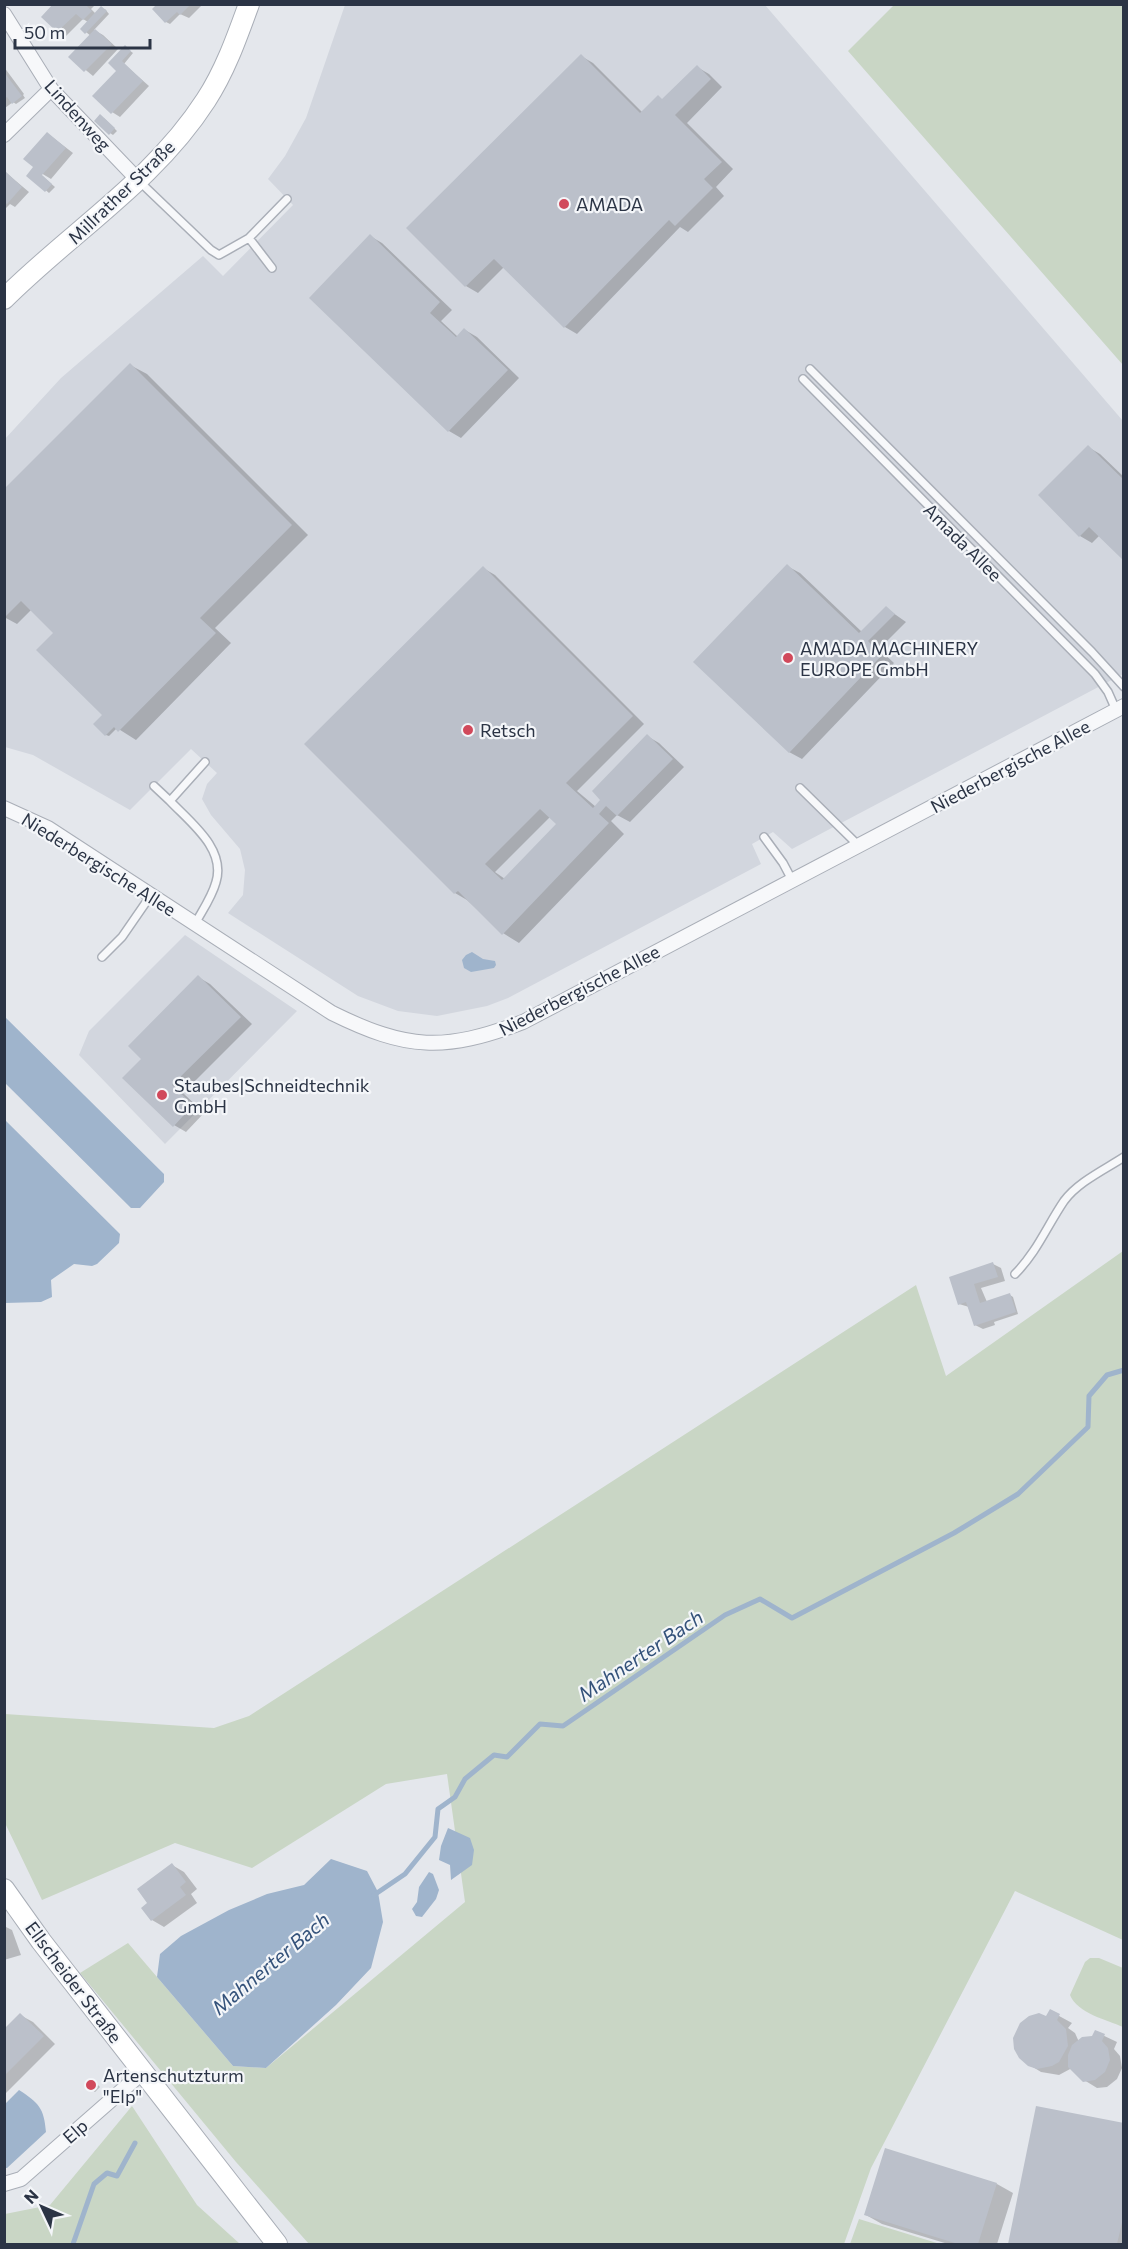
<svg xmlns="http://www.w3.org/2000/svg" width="1128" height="2249" font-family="Commissioner,sans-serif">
  <rect width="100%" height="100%" fill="#e4e7ec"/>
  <!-- built -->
  <path fill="#d2d6de" d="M345 5H765L1123 421V674L792 849 773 832 752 844 761 864 508 998 487 1006 437 1016 398 1011 358 996 228 913 243 895 245 870 240 849 211 815 202 799 207 784 217 773 191 749 130 810 33 755 5 747 4 440 61 378 203 256 223 276 293 205 268 179 285 156 306 118Z
    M185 935 297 1011 165 1144 79 1055 89 1031Z"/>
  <!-- green -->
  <path fill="#c9d6c5" d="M894 5H1123V365L848 51Z
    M1123 1251V1940L1015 1891 871 2168 844 2244H309L236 2162 80 1973 128 1943 233 2066 266 2068 465 1902 447 1774 386 1784 252 1868 175 1843 42 1900 5 1823V1714L214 1728 249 1716 916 1285 946 1376Z
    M1090 1958H1099L1123 1968V2027C1107 2020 1077 2013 1070 1995L1085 1962Z
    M132 2106 197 2205 240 2244H5V2214L50 2205Z
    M859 2219 940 2244H850Z"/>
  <!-- water -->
  <path fill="#9fb4cc" d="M472 952 483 959 495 961 496 965 494 968 471 972 464 968 462 960 466 955Z
    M4 1016 164 1174V1182L140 1208H131L5 1083Z
    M5 1120 120 1234 119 1243 97 1264 92 1266 74 1264 51 1280 52 1297 41 1302 5 1303Z
    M448 1828 470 1838 474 1850 472 1865 451 1880 450 1865 439 1860 441 1846Z
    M331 1859 367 1871 378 1892 383 1922 371 1968 336 2005 266 2068 233 2066 157 1977 160 1954 181 1936 229 1910 267 1894 304 1885Z
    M429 1872 433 1874 439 1890 436 1899 422 1917 416 1916 412 1909 417 1902 419 1887Z
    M19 2090C39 2103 44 2108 46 2132L7 2168H5V2104Z"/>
  <!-- shadow -->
  <path fill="#0003" fill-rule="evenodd" d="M55 4H96L91 9 96 14 105 9 109 14 94 30 103 35 118 49 93 76 70 57 91 36 82 29 88 22 83 19 66 36 43 17Z
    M159 4H203L189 18 180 14 170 24 166 22Z
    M125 47 133 53 124 64 149 86 120 117 112 112 118 71Z
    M581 56 593 63 643 113 663 100 697 67 709 74 722 87 687 123 733 169 716 187 724 196 688 232 680 227 577 334 565 327 504 267 478 293 466 286 408 228Z
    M4 67 24 94 23 95 25 98 16 104 13 102 5 108Z
    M104 118 117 131 113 135 110 133Z
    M47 133 73 153 51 179 41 173 40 174 55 187 49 193 28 175 35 167Z
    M4 171 29 192 15 207 10 204 4 210Z
    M370 236 382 243 452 310 441 321 458 337 465 330 477 337 519 378 461 438 449 431Z
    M130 365 147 374 308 535 215 628 231 643 136 740 117 728 109 736 106 735 104 715 55 633 32 609 17 624 4 617Z
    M1088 447 1100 454 1124 477V559L1100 535 1092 543 1080 536Z
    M787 566 800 573 862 632 886 608 906 622 879 649 894 663 802 759 789 752Z
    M483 568 495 575 644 724 577 791 596 807 647 736 659 743 684 767 630 822 617 815 611 821 624 834 519 943 503 933 467 900 455 893ZM551 816 559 824 505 879 495 872Z
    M198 977 210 984 252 1024 183 1093 204 1113 186 1132 174 1125 143 1059Z
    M993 1264 1001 1268 1005 1281 981 1288 987 1302 1010 1295 1013 1297 1018 1314 994 1322 995 1325 983 1329 975 1325 969 1307 959 1304 951 1278Z
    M172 1865 184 1872 197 1889 191 1894 197 1903 164 1927 152 1920 149 1904Z
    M4 1926 12 1930 21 1955 4 1960Z
    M1050 2011 1072 2023 1068 2028 1075 2033 1079 2042 1092 2038 1096 2032 1117 2042 1114 2049 1120 2056 1122 2068 1117 2079 1107 2087 1097 2088 1084 2080 1072 2068 1059 2075 1041 2072 1028 2064Z
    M20 2015 33 2022 55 2044 4 2095V2031Z
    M95 2082 100 2087 95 2092 92 2090Z
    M1037 2107 1124 2125V2244H1009Z
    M997 2184 1013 2193 997 2244H948L882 2224 866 2215Z"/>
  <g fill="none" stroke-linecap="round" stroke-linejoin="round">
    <!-- stream -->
    <path stroke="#9fb4cc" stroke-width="5" d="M374 1895 405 1874 435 1837 438 1809 455 1797 465 1779 494 1755 507 1757 540 1724 563 1726 725 1615 760 1599 792 1618 954 1533 1018 1494 1088 1427 1089 1396 1107 1375 1124 1370
      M73 2244 94 2184 107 2173 117 2176 135 2143"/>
  </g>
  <!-- building -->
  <path fill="#bbc0ca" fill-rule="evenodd" d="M53 4H85L92 11 83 20 76 14 57 32 41 17Z
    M157 4H191L180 15 177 12 165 23 152 9Z
    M101 6 107 11 85 34 80 29Z
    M95 29 112 44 84 72 68 57Z
    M125 45 131 51 122 61 143 81 111 114 92 96 116 71 108 63Z
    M581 54 640 113 658 95 662 99 697 65 711 79 675 115 722 162 704 179 713 188 675 226 669 220 564 328 494 259 465 287 406 228Z
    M4 72 22 96 12 104 7 97 4 99Z
    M100 114 115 128 109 135 94 121Z
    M47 132 66 148 42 175 52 184 45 192 26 176 33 167 23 159Z
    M4 170 22 187 7 204 4 202Z
    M370 234 440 302 430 313 456 337 464 328 508 370 448 432 309 298Z
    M130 363 292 525 200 618 216 633 118 732 114 727 105 736 93 724 102 715 36 650 53 633 21 601 4 618V489Z
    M1088 445 1124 480V561L1089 527 1079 537 1038 495Z
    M787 564 859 633 886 606 895 614 868 641 882 655 789 753 693 662Z
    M483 566 633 716 566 783 593 808 600 800 592 791 647 734 673 759 617 816 606 806 599 814 609 823 502 935 458 891 454 894 304 744ZM540 809 556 824 502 880 485 864Z
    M198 975 241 1017 172 1085 193 1105 173 1127 122 1078 141 1059 128 1046Z
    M993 1262 998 1277 974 1284 980 1303 1010 1293 1016 1312 974 1326 966 1302 958 1305 949 1277Z
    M172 1863 186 1882 180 1887 186 1895 151 1921 141 1908 147 1903 137 1889Z
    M1050 2009 1060 2014 1057 2020 1066 2029 1068 2046 1059 2062 1052 2066 1037 2069 1028 2066 1019 2058 1014 2049 1013 2038 1020 2023 1029 2016 1039 2013 1046 2016Z
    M20 2013 44 2036 4 2076V2029Z
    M1095 2030 1105 2034 1102 2041 1108 2048 1110 2060 1105 2072 1095 2080 1083 2082 1068 2067V2055L1072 2045 1082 2037 1092 2036Z
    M91 2078 97 2084 91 2091 85 2085Z
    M1036 2106 1124 2123V2214L1117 2244H1008Z
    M885 2148 997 2183 978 2244H958L864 2215Z"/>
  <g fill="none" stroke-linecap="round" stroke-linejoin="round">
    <defs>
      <path id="lane" d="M140 182 211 250 219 255 249 238 287 199
        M249 238 272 268
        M810 369 1092 652 1124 687
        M803 379 1095 674 1108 692 1116 710
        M154 786 170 801
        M800 788 858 845
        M764 837 783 863 792 880
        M195 924C202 911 212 897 216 882 226 849 191 823 170 801L205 762
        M102 957 122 937 151 895
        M1015 1274C1037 1252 1047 1226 1064 1201 1078 1182 1104 1170 1124 1157"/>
      <path id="street" d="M4 14 51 89 138 180
        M4 135 51 89
        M4 808 48 828 332 1013C407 1050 444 1052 523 1022L1124 706
        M4 2184 21 2179 143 2072"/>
      <path id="secondary" d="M4 299C71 232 154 181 206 100 225 71 237 37 249 4
        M4 1889 41 1941 277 2244"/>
    </defs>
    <!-- lane casing -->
    <use href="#lane" stroke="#a9aeb7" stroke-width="10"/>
    <!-- street casing -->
    <use href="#street" stroke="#a9aeb7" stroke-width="16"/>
    <!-- secondary casing -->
    <use href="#secondary" stroke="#a9aeb7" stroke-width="22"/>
    <!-- lane -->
    <use href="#lane" stroke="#f7f8fa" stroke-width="7"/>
    <!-- street -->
    <use href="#street" stroke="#f7f8fa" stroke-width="14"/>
    <!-- secondary -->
    <use href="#secondary" stroke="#fff" stroke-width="20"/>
  </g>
  <!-- markers -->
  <g fill="#d1495b" stroke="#f4f6f9" stroke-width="2">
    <circle cx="564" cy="204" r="6"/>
    <circle cx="788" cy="658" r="6"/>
    <circle cx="468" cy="730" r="6"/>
    <circle cx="162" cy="1095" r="6"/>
    <circle cx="91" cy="2085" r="6"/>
  </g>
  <g text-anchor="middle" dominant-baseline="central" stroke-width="4.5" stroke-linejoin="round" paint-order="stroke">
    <!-- street labels -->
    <g font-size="18" fill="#2b3445" stroke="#f4f6f9">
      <text transform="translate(78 115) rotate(48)">Lindenweg</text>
      <text transform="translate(121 192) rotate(-44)">Millrather Straße</text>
      <text transform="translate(963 542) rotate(45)">Amada Allee</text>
      <text transform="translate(1010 766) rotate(-28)">Niederbergische Allee</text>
      <text transform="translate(99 864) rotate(32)">Niederbergische Allee</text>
      <text transform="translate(579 990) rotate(-27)">Niederbergische Allee</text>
      <text transform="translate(74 1982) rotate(53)">Ellscheider Straße</text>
      <text transform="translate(75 2131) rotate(-41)">Elp</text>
    </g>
    <!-- poi labels -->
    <g font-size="18" fill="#2b3445" stroke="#f4f6f9" text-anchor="start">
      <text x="576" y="204">AMADA</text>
      <text x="800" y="648">AMADA MACHINERY<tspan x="800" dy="21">EUROPE GmbH</tspan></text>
      <text x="480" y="730">Retsch</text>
      <text x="174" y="1085">Staubes|Schneidtechnik<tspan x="174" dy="21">GmbH</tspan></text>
      <text x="103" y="2075">Artenschutzturm<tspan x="103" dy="21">"Elp"</tspan></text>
    </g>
    <!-- water labels -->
    <g font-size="20" font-style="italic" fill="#34527a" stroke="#f4f6f9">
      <text transform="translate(640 1655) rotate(-34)">Mahnerter Bach</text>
      <text transform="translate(270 1963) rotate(-40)">Mahnerter Bach</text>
    </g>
  </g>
  <!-- border -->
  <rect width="1128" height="2249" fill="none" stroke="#2b3445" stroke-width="12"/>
  <!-- north arrow -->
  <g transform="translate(42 2207) rotate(314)" stroke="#f4f6f9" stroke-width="4.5" paint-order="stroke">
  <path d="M0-4.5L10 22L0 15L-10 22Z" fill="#2b3445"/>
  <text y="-9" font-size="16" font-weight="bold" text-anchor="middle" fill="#2b3445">N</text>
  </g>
  <!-- scale -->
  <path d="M15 39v9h135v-9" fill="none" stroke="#2b3445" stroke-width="3"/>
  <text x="24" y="39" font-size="18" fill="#2b3445" stroke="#f4f6f9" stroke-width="4.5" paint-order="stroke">50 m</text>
</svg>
